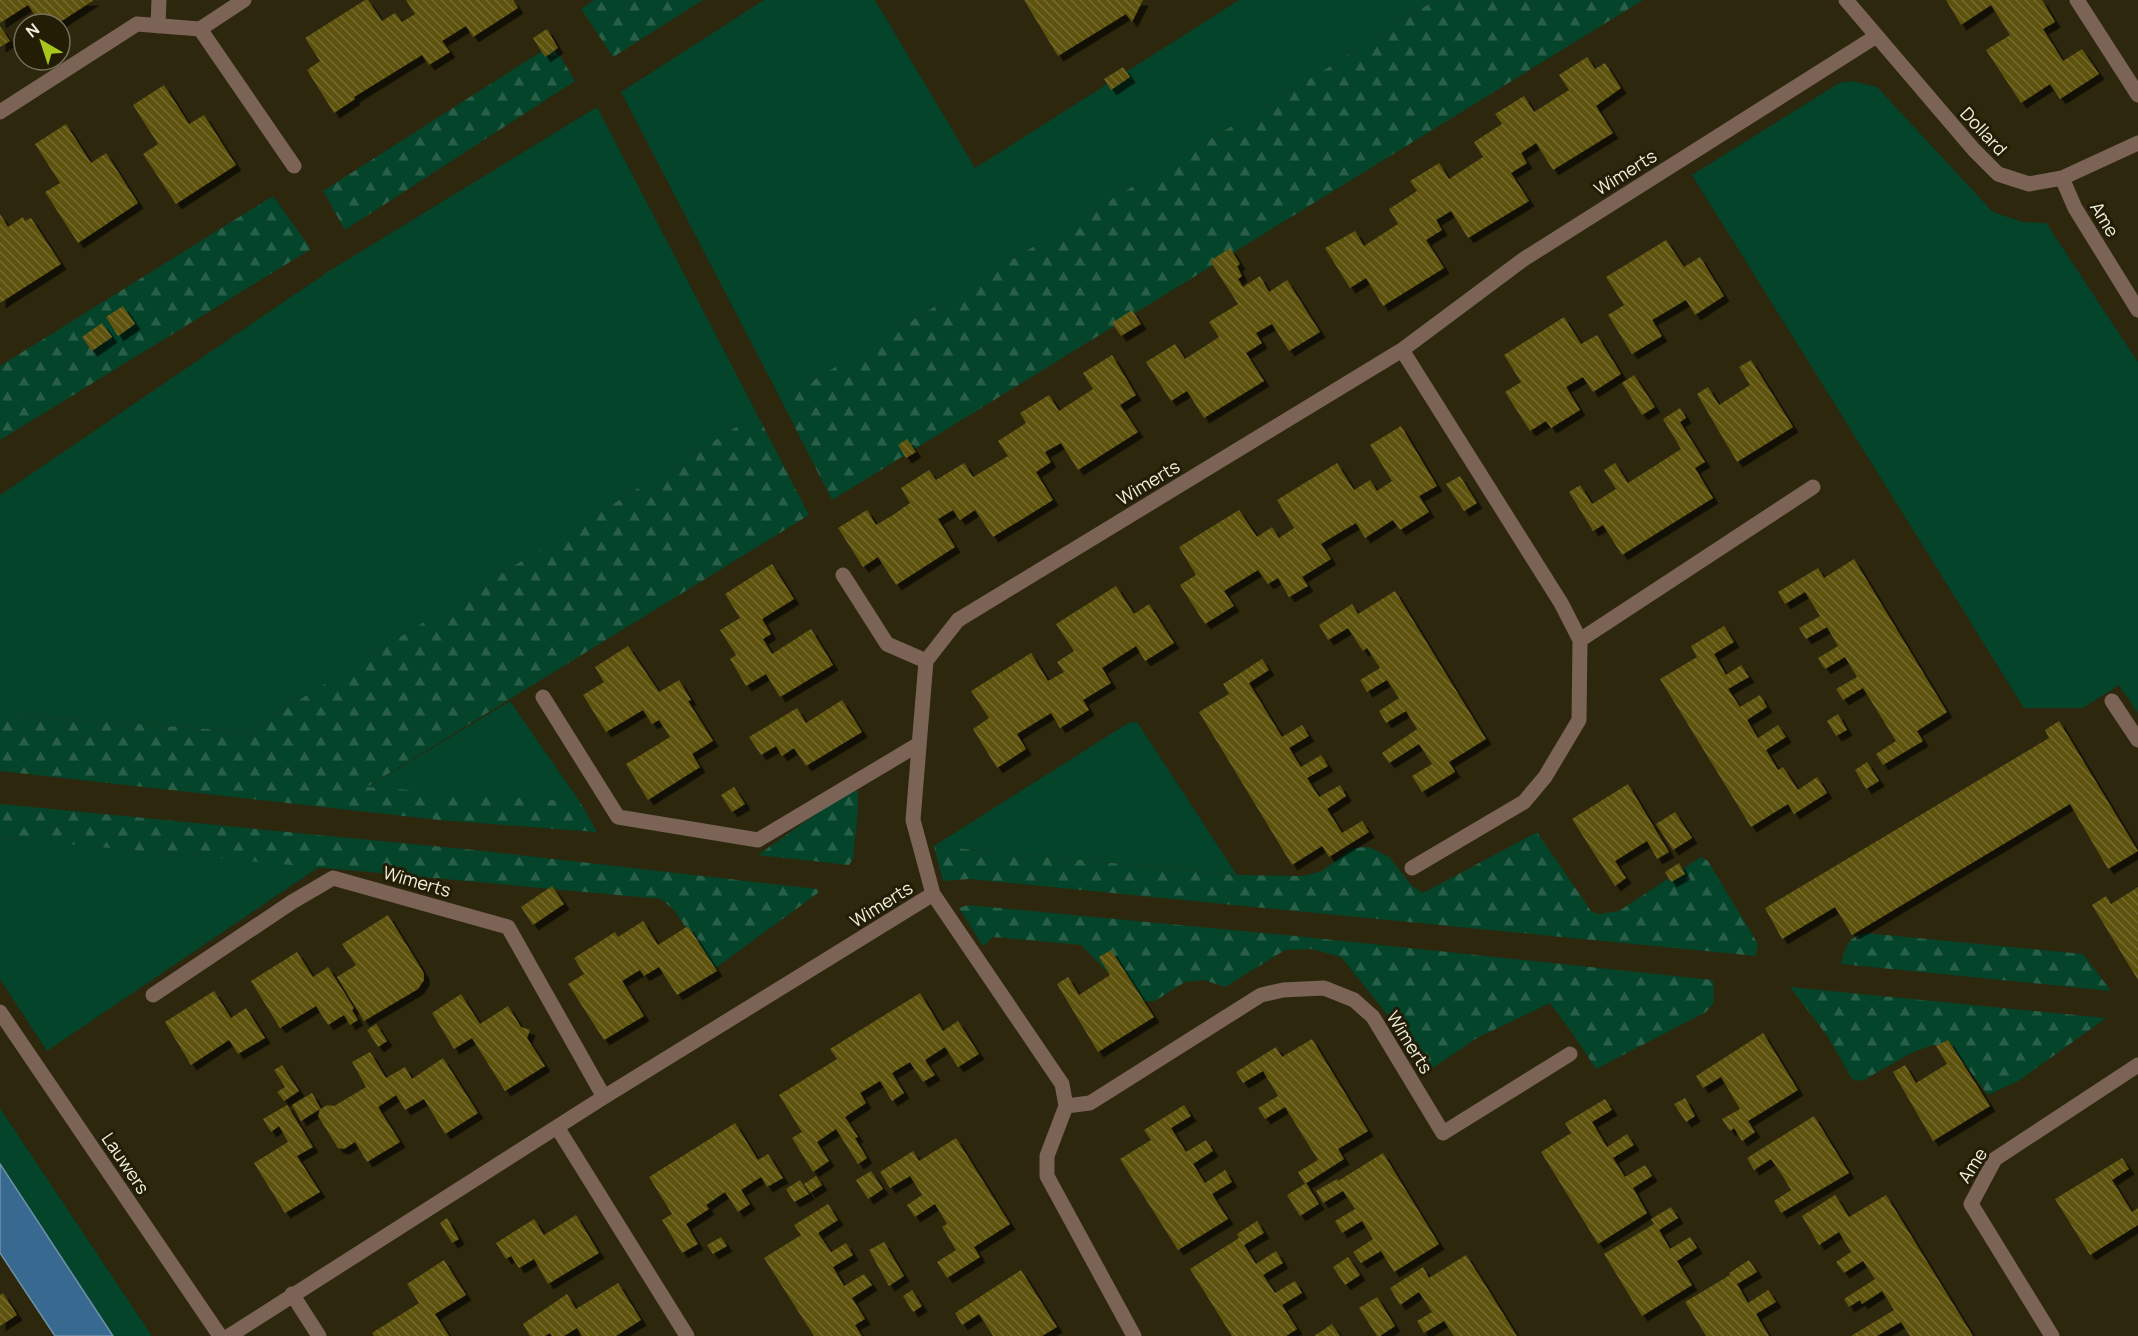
<svg xmlns="http://www.w3.org/2000/svg" width="2138" height="1336" font-family="Manrope,sans-serif">
  <defs>
    <pattern id="forest-firs" width="22" height="20" patternUnits="userSpaceOnUse" patternTransform="scale(1.5)"><rect width="22" height="20" fill="#04442b"/><path d="M5 1l3.5 6h-7zM16 11l3.5 6h-7z" fill="#295f49"/></pattern>
    <pattern id="building-back-hatch" width="6" height="6" patternUnits="userSpaceOnUse" patternTransform="scale(1.5)"><rect width="6" height="6" fill="#5d5211"/><path d="M-1 5l2 2M0 0l6 6M5-1l2 2" fill="none" stroke="#756b33"/></pattern>
    <filter id="shadow"><feDropShadow dx="5.5" dy="5.5" stdDeviation="0" flood-color="#0009"/></filter>
  </defs>
  <rect width="100%" height="100%" fill="#2c270d"/>
  <!-- green -->
  <path fill="#04442b" d="M764 0H875L975 168 1239 0H1435L1321 72 781 400 621 92Z
    M1852 81 1877 87 1993 212 2022 222 2046 223 2138 362V713L2119 685 2083 708H2024L1692 175 1839 83Z
    M597 107 757 414 248 732 0 714V495L329 271Z
    M510 701 580 802 366 788Z
    M1137 722 1237 875 934 846 1128 723Z
    M0 838 319 867 47 1051 0 979Z
    M0 1108 152 1336H113L0 1164Z"/>
  <!-- forest -->
  <path fill="url(#forest-firs)" d="M594 0H703L613 57 581 9Z
    M1435 0H1643L832 500 781 400 1321 72Z
    M553 44 575 81 345 230 323 191Z
    M273 196 311 249 0 440V366Z
    M757 414 809 515 367 787 580 802 597 832 439 820 0 771V714L248 732Z
    M858 791V811L853 859 849 865 758 855 847 792Z
    M0 804 474 850 817 889 818 893 714 969 674 910 661 899 0 838Z
    M1537 832 1591 911 1599 914 1619 911 1701 857 1708 861 1758 944 1756 956 969 879 943 881 934 846 1236 875 1303 876 1322 871 1352 848 1369 847 1389 857 1412 886 1423 893Z
    M968 905 1286 935 1713 980 1714 1002 1706 1012 1596 1069 1573 1034 1550 1003 1477 1038 1431 1069 1341 957 1311 949 1285 950 1225 987 1204 980 1185 982 1155 1001 1137 1002 1081 945 993 937 983 946 959 908Z
    M1865 933 2083 954 2111 991 1841 964C1845 949 1847 937 1865 933Z
    M1790 987 2106 1018 2020 1080 1988 1095 1951 1046 1932 1045 1911 1053 1862 1081 1852 1079 1828 1037Z"/>
  <!-- water -->
  <path fill="#386990" stroke="#7091a8" stroke-width="1.5" d="M0 1164 113 1336H55L0 1253Z"/>
  <!-- building -->
  <path fill="url(#building-back-hatch)" filter="url(#shadow)" d="M0 0H94L57 24H41L28 5 0 23Z
    M365 0H368L382 21 395 13 402 22 415 14 406 0H513L518 8 473 37 466 26 442 41 450 52 429 65 422 55 354 97 355 99 334 113 307 70 320 61 305 38Z
    M1024 0H1143L1132 22 1126 14 1058 56Z
    M1946 0H2042L2055 22 2043 29 2063 61 2082 49 2099 74 2060 99 2050 84 2021 103 1986 50 2010 35 1991 5 1961 25Z
    M0 26 10 41 0 47Z
    M547 29 558 48 545 57 533 38Z
    M1587 57 1595 69 1605 63 1621 88 1596 106 1613 133 1553 170 1536 143 1521 153 1527 163 1511 173 1529 201 1468 238 1451 211 1436 220 1442 230 1426 240 1444 268 1383 306 1366 278 1350 288 1325 248 1355 231 1364 246 1398 224 1389 209 1417 191 1410 181 1439 163 1449 179 1483 157 1474 142 1502 124 1495 114 1524 96 1534 112 1569 90 1559 75Z
    M1123 67 1130 77 1111 90 1104 79Z
    M164 85 189 124 204 115 236 165 176 204 143 154 158 144 133 105Z
    M66 124 91 163 106 153 138 203 78 243 45 192 60 183 35 144Z
    M0 214 8 227 23 217 25 221 31 218 61 264 0 303Z
    M1666 240 1684 267 1700 257 1724 296 1695 315 1686 300 1652 320 1662 336 1632 354 1608 315 1624 305 1606 277Z
    M1230 248 1240 264 1237 266 1242 276 1238 279 1243 287 1260 276 1269 292 1287 280 1320 332 1289 351 1272 324 1256 333 1262 343 1246 353 1264 381 1204 418 1187 391 1171 401 1146 362 1175 344 1185 359 1219 337 1209 322 1238 304 1210 261Z
    M123 306 135 324 118 336 106 317Z
    M1132 310 1141 324 1121 336 1112 323Z
    M1564 317 1581 344 1597 335 1621 374 1593 392 1583 377 1566 387 1580 410 1551 428 1546 421 1530 431 1505 392 1521 382 1504 355Z
    M102 323 112 337 92 351 82 337Z
    M1112 355 1136 395 1120 405 1138 432 1078 470 1061 443 1045 452 1051 462 1036 472 1053 500 993 537 975 510 960 520 953 510 938 519 955 547 896 585 878 557 863 567 838 528 867 510 876 525 893 515 910 503 901 488 929 470 936 480 964 463 973 477 1008 456 998 441 1026 423 1020 413 1049 395 1059 411 1093 389 1083 373Z
    M1751 360 1793 427 1737 462 1697 394 1708 387 1719 405 1750 385 1739 367Z
    M1634 375 1655 407 1642 415 1622 383Z
    M1680 408 1686 418 1680 422 1705 462 1695 468 1713 498 1622 555 1603 525 1593 531 1569 492 1580 485 1592 504 1616 489 1604 470 1615 463 1628 483 1681 449 1663 419Z
    M1401 426 1437 486 1419 496 1429 512 1400 530 1393 520 1365 538 1356 523 1339 533 1321 544 1331 559 1302 577 1308 586 1289 597 1278 578 1268 584 1258 570 1224 591 1234 606 1205 624 1180 585 1196 575 1179 547 1239 510 1257 537 1272 527 1279 538 1294 528 1277 500 1337 463 1354 490 1370 480 1377 491 1392 481 1370 445Z
    M907 439 916 452 906 458 898 445Z
    M1460 476 1477 503 1464 511 1446 484Z
    M1854 559 1947 712 1917 731 1923 741 1883 765 1876 754 1896 741 1863 688 1843 700 1836 689 1857 677 1845 657 1825 669 1818 658 1838 646 1827 627 1806 639 1799 628 1820 616 1805 592 1785 604 1778 592 1818 568 1824 578Z
    M772 564 794 599 762 619 771 634 763 639 772 654 811 629 833 665 780 697 766 674 746 686 730 659 736 655 720 630 740 618 725 594Z
    M1116 586 1134 614 1149 604 1174 643 1145 661 1136 646 1102 668 1111 683 1083 700 1089 710 1060 728 1051 713 1017 734 1026 749 997 768 973 729 989 718 971 691 1031 653 1048 681 1064 672 1057 662 1074 651 1056 624Z
    M1395 591 1486 739 1449 762 1455 772 1422 792 1412 776 1432 764 1419 744 1389 763 1382 753 1417 729 1406 711 1386 723 1379 711 1399 698 1387 680 1367 692 1360 680 1380 668 1367 648 1363 651 1348 628 1328 640 1319 625 1352 604 1358 614Z
    M1724 626 1734 642 1714 654 1726 675 1741 665 1749 677 1728 689 1740 707 1760 695 1767 707 1747 720 1758 738 1778 725 1786 737 1766 750 1778 770 1783 767 1798 790 1817 777 1827 793 1794 814 1788 804 1751 827 1660 679 1697 657 1691 646Z
    M628 646 659 692 679 680 691 700 688 701 713 741 692 754 700 767 648 800 626 764 670 737 659 720 652 724 643 710 606 732 583 695 604 682 595 667Z
    M1262 659 1269 670 1249 683 1282 737 1302 725 1309 736 1289 748 1301 767 1321 755 1328 766 1307 778 1319 797 1340 785 1346 796 1327 809 1342 833 1362 821 1369 832 1329 857 1322 846 1292 865 1199 712 1229 694 1223 684Z
    M842 700 862 732 806 766 794 748 782 756 776 746 761 755 749 737 797 708 806 723Z
    M1838 714 1847 730 1836 736 1827 721Z
    M2059 721 2138 851 2108 869 2070 804 1852 935 1835 907 1782 939 1765 908 2049 738 2045 730Z
    M1867 762 1879 781 1866 789 1855 770Z
    M1628 784 1669 852 1657 859 1647 841 1615 861 1626 878 1615 886 1572 819Z
    M734 787 745 804 732 812 721 795Z
    M1675 812 1692 838 1673 850 1656 824Z
    M1679 863 1685 874 1671 882 1665 872Z
    M552 886 564 904 533 925 521 907Z
    M2138 887V980L2092 905 2106 896 2111 904Z
    M388 915 419 965 424 974V980L418 989 364 1021 337 977 356 965 342 944Z
    M643 921 658 945 688 926 717 971 677 995 659 967 644 976 640 970 622 981 644 1016 604 1040 568 984 584 974 574 958 615 932 618 937Z
    M1111 950 1154 1017 1098 1052 1057 984 1068 977 1079 995 1110 975 1099 957Z
    M297 952 313 977 328 967 354 1008 352 1010 358 1020 350 1025 344 1015 328 1025 316 1006 280 1028 251 981Z
    M214 991 231 1018 246 1008 265 1038 238 1054 229 1040 191 1065 165 1022Z
    M920 993 943 1031 958 1021 979 1054 958 1067 945 1047 925 1060 935 1075 923 1082 910 1062 892 1073 904 1093 892 1101 880 1081 860 1093 866 1103 845 1117 858 1137 855 1138 867 1158 858 1164 836 1129 817 1142 829 1161 813 1172 792 1138 802 1132 779 1095 837 1059 830 1049Z
    M461 994 480 1024 508 1006 521 1027 530 1030 527 1038 545 1066 505 1091 472 1038 454 1049 432 1013Z
    M376 1024 387 1041 378 1047 367 1030Z
    M1763 1033 1798 1090 1748 1121 1755 1132 1742 1141 1734 1128 1730 1131 1722 1119 1740 1109 1721 1077 1703 1088 1696 1076Z
    M1312 1039 1368 1131 1338 1149 1344 1159 1305 1184 1298 1172 1318 1160 1285 1107 1265 1119 1258 1108 1278 1096 1263 1071 1243 1083 1236 1072 1276 1047 1282 1057Z
    M1948 1040 1990 1106 1933 1141 1893 1072 1905 1065 1916 1083 1947 1064 1936 1046Z
    M370 1052 386 1078 405 1067 412 1079 443 1058 478 1113 445 1134 424 1099 405 1110 396 1095 378 1107 400 1142 367 1162 355 1142 344 1149 338 1148 318 1116 320 1109 301 1121 292 1105 312 1093 321 1109 327 1105 334 1106 366 1087 352 1062Z
    M282 1065 299 1091 284 1101 277 1092 285 1087 274 1070Z
    M1685 1098 1695 1116 1686 1122 1674 1104Z
    M1605 1099 1612 1110 1592 1122 1607 1147 1627 1134 1634 1145 1613 1158 1625 1177 1645 1165 1652 1176 1633 1188 1647 1213 1598 1244 1541 1152 1571 1133 1565 1123Z
    M287 1105 313 1147 297 1156 320 1192 285 1213 254 1163 288 1142 279 1126 271 1132 263 1119Z
    M1184 1105 1191 1116 1171 1128 1186 1152 1206 1140 1213 1151 1193 1164 1205 1183 1225 1170 1232 1182 1212 1194 1228 1219 1178 1250 1120 1159 1151 1140 1144 1130Z
    M1814 1116 1849 1173 1781 1213 1774 1201 1791 1190 1782 1175 1771 1159 1754 1170 1747 1158Z
    M735 1123 758 1160 768 1154 783 1178 767 1187 761 1177 741 1190 750 1204 738 1212 725 1192 706 1205 709 1209 686 1224 698 1244 682 1253 662 1220 672 1214 649 1177Z
    M956 1138 1010 1224 974 1247 980 1257 947 1278 937 1262 956 1250 942 1227 947 1224 935 1204 915 1217 907 1205 922 1195 910 1176 890 1188 880 1172 913 1151 919 1161Z
    M1383 1153 1439 1244 1394 1272 1381 1251 1361 1263 1353 1252 1373 1239 1362 1221 1342 1233 1335 1221 1355 1209 1343 1191 1323 1203 1316 1191 1337 1179 1338 1181Z
    M2122 1158 2129 1169 2112 1180 2132 1212 2138 1208V1225L2090 1255 2055 1199Z
    M871 1171 883 1189 868 1199 856 1180Z
    M816 1176 822 1185 810 1193 804 1184Z
    M800 1180 809 1194 794 1202 786 1189Z
    M1306 1183 1319 1204 1300 1216 1287 1195Z
    M1835 1195 1849 1217 1886 1195 1973 1336H1910L1901 1322 1877 1336H1851L1894 1310 1882 1291 1862 1304 1860 1300 1849 1307 1844 1299 1875 1279 1863 1261 1844 1273 1836 1262 1851 1252 1839 1232 1819 1245 1802 1216Z
    M828 1204 838 1220 818 1233 831 1252 846 1243 853 1255 833 1267 844 1286 864 1274 872 1285 852 1298 865 1319 855 1325 862 1336H814L764 1258 801 1235 794 1225Z
    M1671 1207 1678 1218 1659 1230 1670 1249 1690 1237 1697 1248 1677 1261 1692 1285 1642 1316 1604 1254 1654 1224 1651 1219Z
    M576 1215 599 1253 548 1284 534 1259 519 1268 511 1256 506 1259 496 1243 534 1219 544 1235Z
    M447 1218 459 1239 452 1243 440 1223Z
    M1257 1221 1264 1233 1244 1245 1256 1264 1276 1251 1283 1263 1263 1275 1275 1293 1295 1281 1302 1293 1282 1305 1297 1329 1286 1336H1232L1190 1269 1239 1238 1237 1234Z
    M721 1237 727 1246 713 1254 707 1245Z
    M884 1242 904 1276 889 1286 869 1250Z
    M1466 1255 1484 1283 1517 1336H1454L1444 1321 1424 1333 1417 1321 1432 1312 1419 1292 1400 1305 1390 1288 1423 1267 1429 1278Z
    M1348 1257 1360 1275 1345 1285 1333 1267Z
    M444 1260 466 1295 435 1314 449 1336H374L372 1333 419 1303 407 1284Z
    M1749 1260 1757 1272 1737 1284 1748 1303 1768 1290 1776 1302 1756 1314 1769 1336H1706L1685 1302 1730 1275 1729 1273Z
    M1021 1270 1057 1327 1042 1336H993L979 1314 962 1325 955 1313Z
    M618 1283 641 1320 616 1336H582L577 1328 564 1336H552L550 1333 545 1336H530L523 1324 567 1294 576 1309Z
    M912 1290 922 1306 913 1312 903 1296Z
    M3 1293 17 1315 0 1326V1295Z
    M1377 1297 1395 1326 1380 1336H1377L1359 1308Z
    M1332 1324 1340 1336H1314Z"/>
  <g fill="none" stroke-linecap="round" stroke-linejoin="round">
    <!-- minor -->
    <path stroke="#7b6356" stroke-width="15" d="M1846 0 1974 150 1998 174 2029 184 2062 178 2138 143
      M2077 0 2138 95
      M158 26 159 0
      M200 29 294 166
      M0 112 137 24 200 29 244 0
      M2062 178 2075 208 2138 310
      M1402 350 1561 603 1580 640 1579 720 1545 777 1524 802 1412 868
      M843 575 887 644 926 661
      M1580 640 1813 487
      M543 697 618 817 758 840 919 744
      M2112 701 2138 740
      M933 894 1062 1084 1066 1106 1047 1156V1176L1134 1336
      M153 995 292 902 333 878 508 927 604 1097
      M0 1012 220 1336
      M1066 1106 1090 1103 1261 995 1283 990 1324 988 1354 1000 1373 1017 1443 1133 1570 1054
      M557 1127 687 1336
      M292 1294 319 1336
      M229 1336 604 1097 933 894 913 820 926 661 958 620 1402 350 1524 259 1875 37
      M2052 1336 1971 1204 1995 1159 2138 1065"/>
  </g>
  <g text-anchor="middle" dominant-baseline="central" stroke-width="6" stroke-linejoin="round" paint-order="stroke">
    <!-- street labels -->
    <g font-size="18" fill="#f1efdf" stroke="#221d04">
      <text transform="translate(1984 131) rotate(47)">Dollard</text>
      <text transform="translate(1625 172) rotate(-32)">Wimerts</text>
      <text transform="translate(2105 219) rotate(59)">Ame</text>
      <text transform="translate(1148 482) rotate(-31)">Wimerts</text>
      <text transform="translate(417 881) rotate(16)">Wimerts</text>
      <text transform="translate(881 904) rotate(-32)">Wimerts</text>
      <text transform="translate(1410 1042) rotate(58)">Wimerts</text>
      <text transform="translate(126 1163) rotate(56)">Lauwers</text>
      <text transform="translate(1972 1165) rotate(-57)">Ame</text>
    </g>
  </g>
  <!-- north arrow -->
  <g transform="translate(42 42) rotate(321)"><circle r="28" fill="#221d04" stroke="#75715c" stroke-width="1.5"/>
  <path d="M0-4.5L10 22L0 15L-10 22Z" fill="#a8c71d"/>
  <text y="-9" font-size="16" font-weight="bold" text-anchor="middle" fill="#f1efdf">N</text>
  </g>
</svg>
